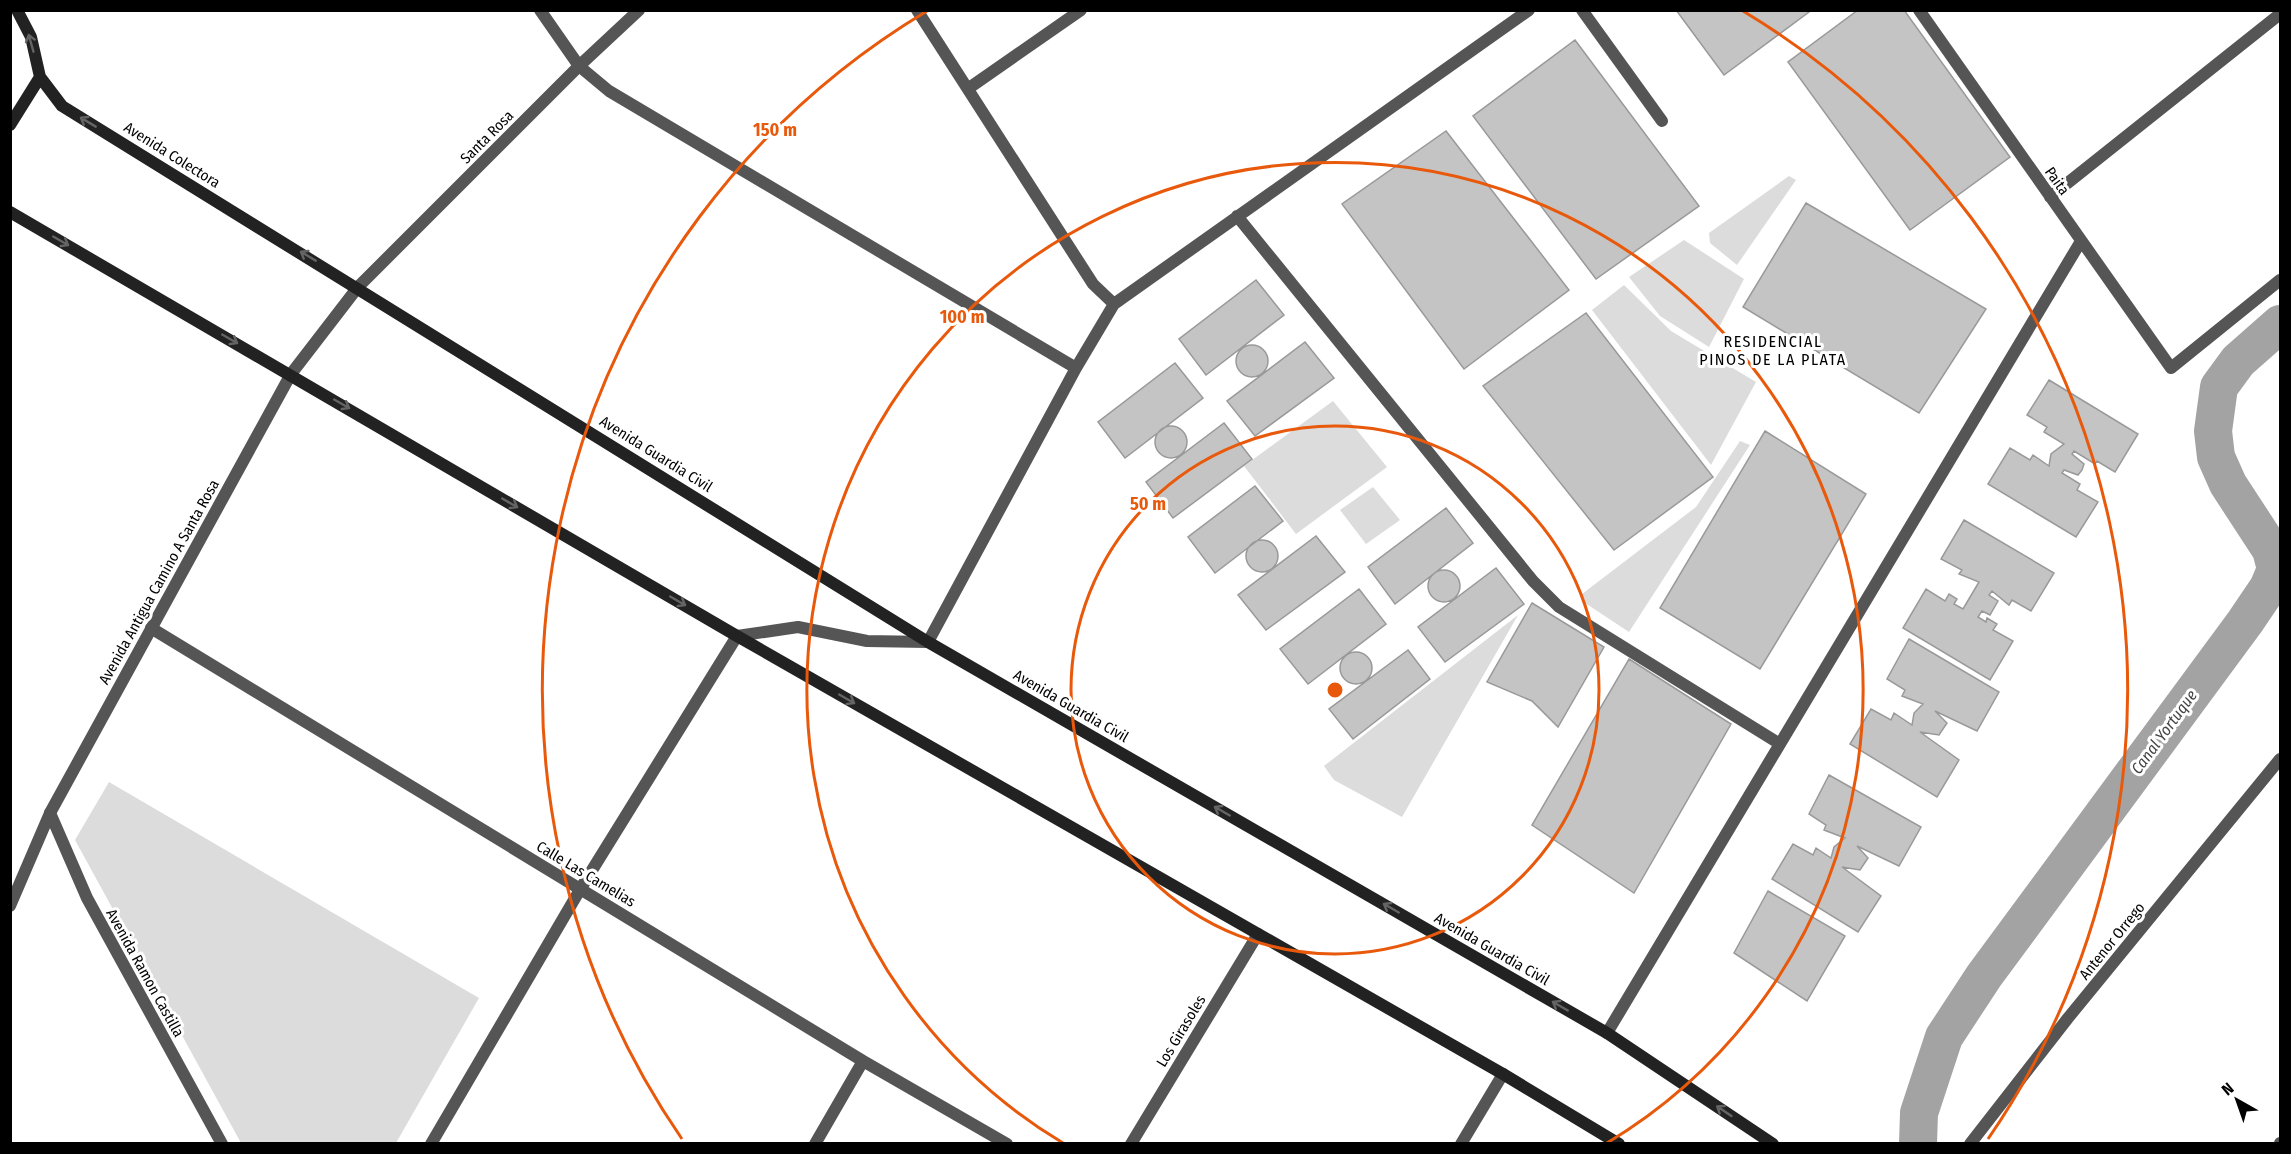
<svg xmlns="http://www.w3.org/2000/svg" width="2291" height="1154" font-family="'Fira Sans Condensed',sans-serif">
  <rect width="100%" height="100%" fill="#fff"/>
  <!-- green -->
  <path fill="#dcdcdc" d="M1789 176 1796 180 1737 265 1710 243 1709 233Z
    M1684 240 1744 279 1709 347 1660 316 1629 277Z
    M1624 285 1671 331 1756 382 1711 465 1592 310Z
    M1333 401 1387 467 1296 534 1244 466Z
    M1740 441 1750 445 1629 632 1582 601V594L1696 507Z
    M1373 487 1400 520 1366 544 1340 510Z
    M1518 615 1402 817 1334 780 1324 766Z
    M109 782 479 998 396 1143H241L75 840Z"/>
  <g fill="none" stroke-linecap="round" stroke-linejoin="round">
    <!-- canal -->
    <path stroke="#a3a3a3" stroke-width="38" d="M1918 1144 1919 1113 1944 1037 1984 976 2245 622 2268 588 2276 569 2271 550 2228 484 2216 457 2213 431 2219 387 2238 361 2280 324"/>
  </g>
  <!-- building -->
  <path fill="#c4c4c4" stroke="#999" stroke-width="1.5" d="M1676 10H1808L1809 12 1724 75Z
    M1858 10H1904L2010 157 1910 230 1788 62Z
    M1575 40 1699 206 1596 279 1473 116Z
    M1446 131 1569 290 1464 369 1342 204Z
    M1806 203 1986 309 1919 413 1743 307Z
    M1256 280 1284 315 1206 375 1179 339Z
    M1586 313 1713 477 1614 550 1483 386Z
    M1305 342 1334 378 1255 436 1227 401Z
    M1236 361a16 16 0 1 1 32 0a16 16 0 1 1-32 0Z
    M1175 363 1203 398 1125 458 1098 422Z
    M2049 380 2138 434 2115 472 2097 461 2095 464 2074 451 2072 454 2084 464 2082 470 2078 475 2064 470 2062 473 2080 484 2077 490 2098 502 2076 537 1988 484 2010 448 2030 460 2033 455 2049 466 2051 454 2064 444 2044 432 2047 427 2027 415Z
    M1224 423 1252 459 1173 518 1146 482Z
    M1155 442a16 16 0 1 1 32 0a16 16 0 1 1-32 0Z
    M1765 431 1866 494 1760 669 1660 608Z
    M1255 486 1283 521 1215 573 1188 537Z
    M1446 508 1473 543 1395 604 1368 567Z
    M1964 520 2054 573 2031 611 2012 600 2009 605 1992 591 1989 595 1998 601 1990 615 1982 611 1978 617 1986 622 1987 618 1997 624 1993 630 2013 641 1990 680 1903 628 1926 589 1945 601 1949 594 1957 599 1954 604 1963 609 1979 582 1959 574 1962 570 1941 559Z
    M1316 536 1345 572 1266 630 1238 595Z
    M1246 556a16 16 0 1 1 32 0a16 16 0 1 1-32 0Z
    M1496 568 1524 604 1445 662 1418 627Z
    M1428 586a16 16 0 1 1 32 0a16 16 0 1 1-32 0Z
    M1359 589 1386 624 1308 684 1280 649Z
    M1532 603 1604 647 1558 727 1532 701 1487 682Z
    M1909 639 1999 692 1977 731 1935 711 1947 723 1939 735 1920 732 1959 760 1937 797 1850 744 1871 709 1891 720 1894 713 1912 725 1914 713 1923 704 1902 696 1905 690 1887 679Z
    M1408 650 1430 679 1353 739 1329 709Z
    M1340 668a16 16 0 1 1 32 0a16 16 0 1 1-32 0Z
    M1629 659 1731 724 1634 893 1532 825Z
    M1829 775 1921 827 1899 866 1857 846 1868 858 1860 870 1842 867 1881 896 1858 932 1772 879 1793 844 1813 855 1816 848 1831 858 1834 847 1845 838 1824 830 1826 825 1809 814Z
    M1768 891 1845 936 1807 1001 1734 953Z"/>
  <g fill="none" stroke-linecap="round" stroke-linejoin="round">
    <!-- minor -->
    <path stroke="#555" stroke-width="12" d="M540 10 579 66 609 91 1076 368
      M917 10 1093 284 1114 304
      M1582 10 1662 121
      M1919 10 2171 368 2280 280
      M969 88 1081 10
      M2050 197 2280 14
      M1237 216 1533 581 1559 607 1780 744
      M151 628 863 1061 1007 1144
      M50 813 87 898 222 1144
      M1607 1033 2081 241
      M431 1144 581 888 737 636 798 627 867 641 928 642 1076 368 1114 304 1529 10
      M815 1144 863 1061
      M1131 1144 1258 934
      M1461 1144 1503 1074
      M1970 1144 2068 1018 2280 759
      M2280 1144V1143"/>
    <!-- tertiary -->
    <path stroke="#555" stroke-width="12" d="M10 906 50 813 291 374 358 287 579 66 639 10"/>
    <!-- secondary -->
    <path stroke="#222" stroke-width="12" d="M17 10 31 37 40 77 62 106 928 642 1607 1033 1773 1144
      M10 125 40 77
      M10 212 737 636 1503 1074 1619 1144"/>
  </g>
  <!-- one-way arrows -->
  <defs><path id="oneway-shaft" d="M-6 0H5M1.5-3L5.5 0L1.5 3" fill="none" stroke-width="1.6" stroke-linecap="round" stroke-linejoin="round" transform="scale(1.5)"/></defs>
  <g stroke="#646464">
    <use href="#oneway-shaft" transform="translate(31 43) rotate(-106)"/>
    <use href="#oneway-shaft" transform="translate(88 122) rotate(-149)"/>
    <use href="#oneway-shaft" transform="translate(61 241) rotate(30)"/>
    <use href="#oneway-shaft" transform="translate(308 256) rotate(-149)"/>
    <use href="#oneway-shaft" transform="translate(230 339) rotate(30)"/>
    <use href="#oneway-shaft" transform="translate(342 404) rotate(30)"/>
    <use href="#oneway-shaft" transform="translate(510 503) rotate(30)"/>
    <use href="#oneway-shaft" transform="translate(678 601) rotate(30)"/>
    <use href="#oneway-shaft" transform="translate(847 699) rotate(30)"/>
    <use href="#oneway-shaft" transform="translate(1222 811) rotate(-150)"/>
    <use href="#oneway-shaft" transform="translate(1391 908) rotate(-150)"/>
    <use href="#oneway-shaft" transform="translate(1560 1006) rotate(-150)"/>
    <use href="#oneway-shaft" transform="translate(1724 1111) rotate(-146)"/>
  </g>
  <!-- distance rings -->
  <g fill="none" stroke="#e8590c" stroke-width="3">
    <circle cx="1335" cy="690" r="264"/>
    <path d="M1063 1143A528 528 0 1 1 1607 1143"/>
    <path d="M682 1139A792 792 0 0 1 927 11M1743 11A792 792 0 0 1 1988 1139"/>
  </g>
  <g text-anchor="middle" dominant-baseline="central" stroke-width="6" stroke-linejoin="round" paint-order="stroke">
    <!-- street labels -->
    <g font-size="15" fill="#000" stroke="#fff">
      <text transform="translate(487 137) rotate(-45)">Santa Rosa</text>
      <text transform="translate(172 155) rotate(32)">Avenida Colectora</text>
      <text transform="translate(2057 181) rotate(55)">Paita</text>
      <text transform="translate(656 454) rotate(32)">Avenida Guardia Civil</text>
      <text transform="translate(159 582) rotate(-61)">Avenida Antigua Camino A Santa Rosa</text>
      <text transform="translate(1071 706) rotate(30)">Avenida Guardia Civil</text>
      <text transform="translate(586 874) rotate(31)">Calle Las Camelias</text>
      <text transform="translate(2112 941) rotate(-51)">Antenor Orrego</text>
      <text transform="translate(1492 949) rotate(30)">Avenida Guardia Civil</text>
      <text transform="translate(145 973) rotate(61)">Avenida Ramon Castilla</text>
      <text transform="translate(1181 1031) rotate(-59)">Los Girasoles</text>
    </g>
    <!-- neighbourhood labels -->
    <g font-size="16" letter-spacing="1.5" fill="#000" stroke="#fff">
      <text x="1773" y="341">RESIDENCIAL<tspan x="1773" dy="18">PINOS DE LA PLATA</tspan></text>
    </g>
    <!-- water labels -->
    <g font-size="16" font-style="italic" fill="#444" stroke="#fff">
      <text transform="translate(2164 732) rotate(-54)">Canal Yortuque</text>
    </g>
  </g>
  <circle cx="1335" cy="690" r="9" fill="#e8590c" stroke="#fff" stroke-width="3"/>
  <g font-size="18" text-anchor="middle" font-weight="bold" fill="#e8590c" stroke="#fff" stroke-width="6" stroke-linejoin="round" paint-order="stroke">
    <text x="775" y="136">150 m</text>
    <text x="962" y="323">100 m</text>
    <text x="1148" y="510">50 m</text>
  </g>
  <!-- border -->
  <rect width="2291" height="1154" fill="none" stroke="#000000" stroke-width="24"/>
  <!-- north arrow -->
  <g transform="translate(2237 1100) rotate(320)" stroke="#ffffff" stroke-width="4.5" paint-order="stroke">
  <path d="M0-4.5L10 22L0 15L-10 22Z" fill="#000000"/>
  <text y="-9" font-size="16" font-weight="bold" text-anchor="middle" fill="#000000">N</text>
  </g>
</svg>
